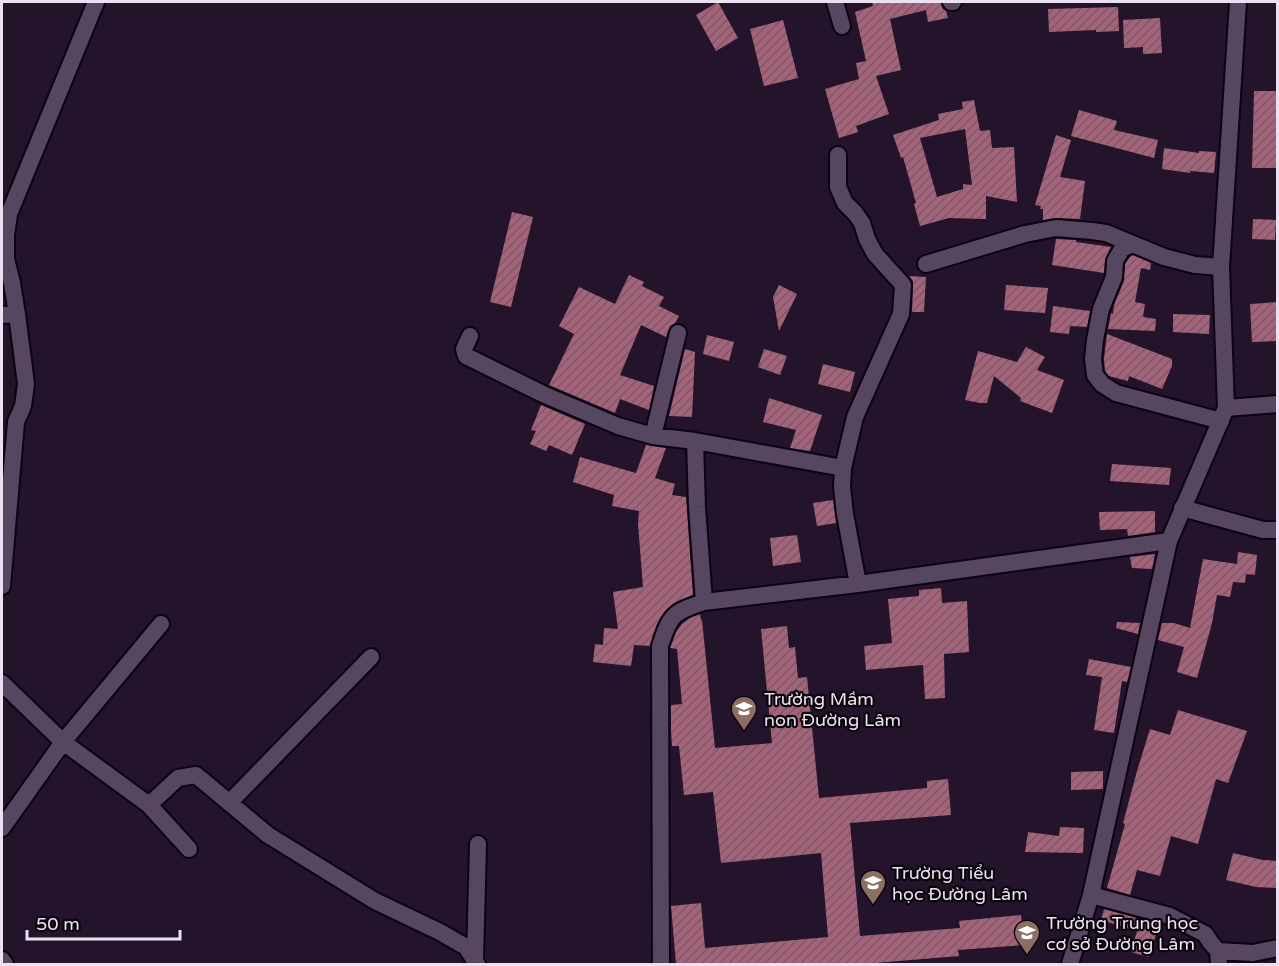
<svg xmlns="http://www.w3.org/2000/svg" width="1279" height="966" font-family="'Varela Round',sans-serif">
  <defs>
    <pattern id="building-hatch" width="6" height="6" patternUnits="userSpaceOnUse" patternTransform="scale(1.5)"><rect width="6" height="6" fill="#a3647a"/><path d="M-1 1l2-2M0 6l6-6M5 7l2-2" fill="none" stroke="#7e5766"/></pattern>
  </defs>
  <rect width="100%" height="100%" fill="#24142b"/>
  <!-- building -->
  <path fill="url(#building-hatch)" fill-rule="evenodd" d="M718 2 738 38 716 51 696 15Z
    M872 2H941L942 8 946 11 948 18 928 22 926 10 890 19 901 70 876 76 889 114 856 126 858 132 839 138 825 89 859 79 856 63 866 61 855 12 873 6Z
    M1118 7 1119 31 1096 32V30L1049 32 1048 9Z
    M1160 18 1162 53 1143 54V47L1124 48 1123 20Z
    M783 20 798 78 764 86 750 29Z
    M1254 91H1278V168H1252Z
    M974 100 980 131 990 130 992 148 1014 147 1017 202 986 196V219L949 218 920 226 914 204 916 203 903 157 901 158 893 135 939 120 938 114 963 109 962 102ZM965 129 972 185 963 184V189L937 197 920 138Z
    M1079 110 1117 121 1114 130 1158 140 1154 158 1071 136Z
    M1056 135 1071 140 1060 177 1085 181 1080 219 1057 218 1043 220V209H1040L1041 206 1035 205Z
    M1164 148 1199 153V151L1216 152 1214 173 1190 171V173L1162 169Z
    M512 212 533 217 511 307 490 302Z
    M1253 219 1276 220 1275 240 1252 239Z
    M1056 239 1076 240V242L1111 247 1105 260 1104 273 1052 265Z
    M1133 255 1151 263 1150 270 1141 268 1135 302 1145 304 1143 317 1156 319 1155 331 1108 329 1111 313 1113 314 1114 305 1124 281 1125 264 1130 257Z
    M629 275 644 282 642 286 664 297 659 306 679 316 675 323 670 326 666 337 641 325 620 375 654 386 649 410 620 399 615 413 549 385 574 334 559 326 579 287 615 304Z
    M909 276 926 277 924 312H912L913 285V281Z
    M779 285 797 294 779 331 773 297Z
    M1006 285 1048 288 1045 313 1004 310Z
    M1278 302V341L1252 342 1250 304Z
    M1053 306 1090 311 1087 327 1070 326 1069 334 1050 332Z
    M1173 314 1210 315 1209 334 1173 332Z
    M1107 334 1172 359V366L1162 389 1129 376 1128 381 1109 376 1105 371 1104 359Z
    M707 335 734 342 729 361 703 354Z
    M1026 347 1045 357 1037 370 1064 380 1052 413 1020 401 1021 398 994 376 987 403H980L965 400 978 351 1017 362Z
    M685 349 695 352 692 417 669 416Z
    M764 349 787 356 780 375 758 367Z
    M823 364 855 372 850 392 818 384Z
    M769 398 822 415 810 451 790 448 796 430 763 422Z
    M541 405 585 424 572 455 549 445 546 451 530 444 536 431 531 430Z
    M646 445 666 448 655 478 675 484 672 495 686 497 693 595 674 603 666 610 657 624 650 646 634 645 631 666 593 662 595 644 603 645 604 628 618 629 613 592 643 587 638 524 639 511 612 506 614 495 573 482 580 457 636 473Z
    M1112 464 1171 468 1169 485 1110 481Z
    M833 500 836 523 817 526 813 503Z
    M1155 511V532L1128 536 1127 529 1100 530 1099 512Z
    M797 535 801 562 773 566 770 538Z
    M1238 552 1257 555 1255 575 1246 574 1245 583 1233 582 1230 597 1217 595 1212 623 1197 678 1177 672 1184 647 1158 640 1162 623H1174L1190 628 1203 559 1237 564Z
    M1155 554 1152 569 1132 568 1130 557Z
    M941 588 942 603 967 601 969 652 944 654 945 698 925 699 923 665 866 670 864 646 892 643 888 599 919 596V590Z
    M700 614 701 620H702L715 748 772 743 761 629 787 626 789 648 795 647 798 678 807 677 819 798 927 788V781L948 779 951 815 850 823 860 936 960 928 959 921 1021 915 1024 945 958 950 959 956 863 964H676L671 906 701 903 705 948 828 937 821 853 721 863 713 792 684 795 679 746H672L671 730V705L682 704 677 649 670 648 676 632 682 624 690 618Z
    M1117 622 1140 623 1138 634 1116 628Z
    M1089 659 1131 667 1127 682 1122 681 1114 733 1094 730 1102 677 1086 675Z
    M1178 710 1247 731 1228 783 1216 779 1198 844 1171 836 1160 876 1137 870 1130 895 1107 888 1125 824 1123 823 1137 771 1150 729 1170 735Z
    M1103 771V789L1071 790V772Z
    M1060 827 1084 828 1083 853 1025 852 1028 832 1059 836Z
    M1233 853 1263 860 1278 861V888L1256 887 1226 880Z
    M1104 909 1159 924 1149 957 1131 952 1137 931 1101 920Z"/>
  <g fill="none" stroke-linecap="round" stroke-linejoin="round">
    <defs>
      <path id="minor" d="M835 2 842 26
        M951 2H953
        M838 155V187L845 203 855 213 862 223 867 239 875 254 903 285 901 314 855 417 843 468 842 487 845 514 858 584
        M1132 244 1122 249 1115 261 1114 277 1101 309 1095 340 1093 359 1095 375 1102 384 1116 393 1221 421
        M926 264 1025 234 1056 228 1092 231 1106 233 1164 257 1195 265 1221 267
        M2 315 17 314
        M470 336 464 349 466 356 545 395 618 426 653 436 695 441 843 468
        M1226 408 1278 404
        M653 436 678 333
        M695 441 697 507 704 602
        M1182 508 1263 530H1278
        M2 586 16 422 23 406 26 384 17 314 12 283 6 259V235L9 214 96 2
        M2 683 63 742 149 805 178 778 196 775 268 835 375 901 440 932 466 947 477 964
        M229 803 371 657
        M149 805 189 849
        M2 828 63 742 161 624
        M1091 895 1170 916 1205 934 1211 943 1218 951 1219 964
        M1218 951 1253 953 1278 948
        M475 959 478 844
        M2 960 5 964
        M661 964 660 646C670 615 673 612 704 602L858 584 1169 541"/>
      <path id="tertiary" d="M1070 964 1091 895 1169 541 1226 408 1221 267 1238 2"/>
    </defs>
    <!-- minor casing -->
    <use href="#minor" stroke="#0d0213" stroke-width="20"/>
    <!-- tertiary casing -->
    <use href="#tertiary" stroke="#0d0213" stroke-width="20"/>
    <!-- minor -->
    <use href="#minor" stroke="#574660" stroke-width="16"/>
    <!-- tertiary -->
    <use href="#tertiary" stroke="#574660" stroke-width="16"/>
  </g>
  <!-- icons -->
  <defs>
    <symbol id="school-pin" viewBox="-11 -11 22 30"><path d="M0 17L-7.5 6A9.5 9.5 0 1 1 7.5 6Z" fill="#8d6e63" stroke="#0a040d"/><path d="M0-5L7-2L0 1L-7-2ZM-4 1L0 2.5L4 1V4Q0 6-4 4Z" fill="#fff"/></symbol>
  </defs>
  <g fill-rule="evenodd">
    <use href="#school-pin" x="729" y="694" width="30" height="40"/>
    <use href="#school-pin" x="858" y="868" width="30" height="40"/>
    <use href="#school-pin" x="1012" y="918" width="30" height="40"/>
  </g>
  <g text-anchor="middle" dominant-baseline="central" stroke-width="4.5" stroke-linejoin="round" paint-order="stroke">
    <!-- poi labels -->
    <g font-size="18" fill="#ece1f1" stroke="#0a040d" text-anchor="start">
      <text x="764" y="699">Trường Mầm<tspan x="764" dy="21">non Đường Lâm</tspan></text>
      <text x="892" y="873">Trường Tiểu<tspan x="892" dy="21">học Đường Lâm</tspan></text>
      <text x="1046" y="923">Trường Trung học<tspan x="1046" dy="21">cơ sở Đường Lâm</tspan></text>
    </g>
  </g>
  <!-- border -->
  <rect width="1279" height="966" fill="none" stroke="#ece1f1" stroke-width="6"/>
  <!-- scale -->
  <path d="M27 930v9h153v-9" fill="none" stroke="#ece1f1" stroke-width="3"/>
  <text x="36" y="930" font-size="18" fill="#ece1f1" stroke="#0a040d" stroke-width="4.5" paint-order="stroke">50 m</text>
</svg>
